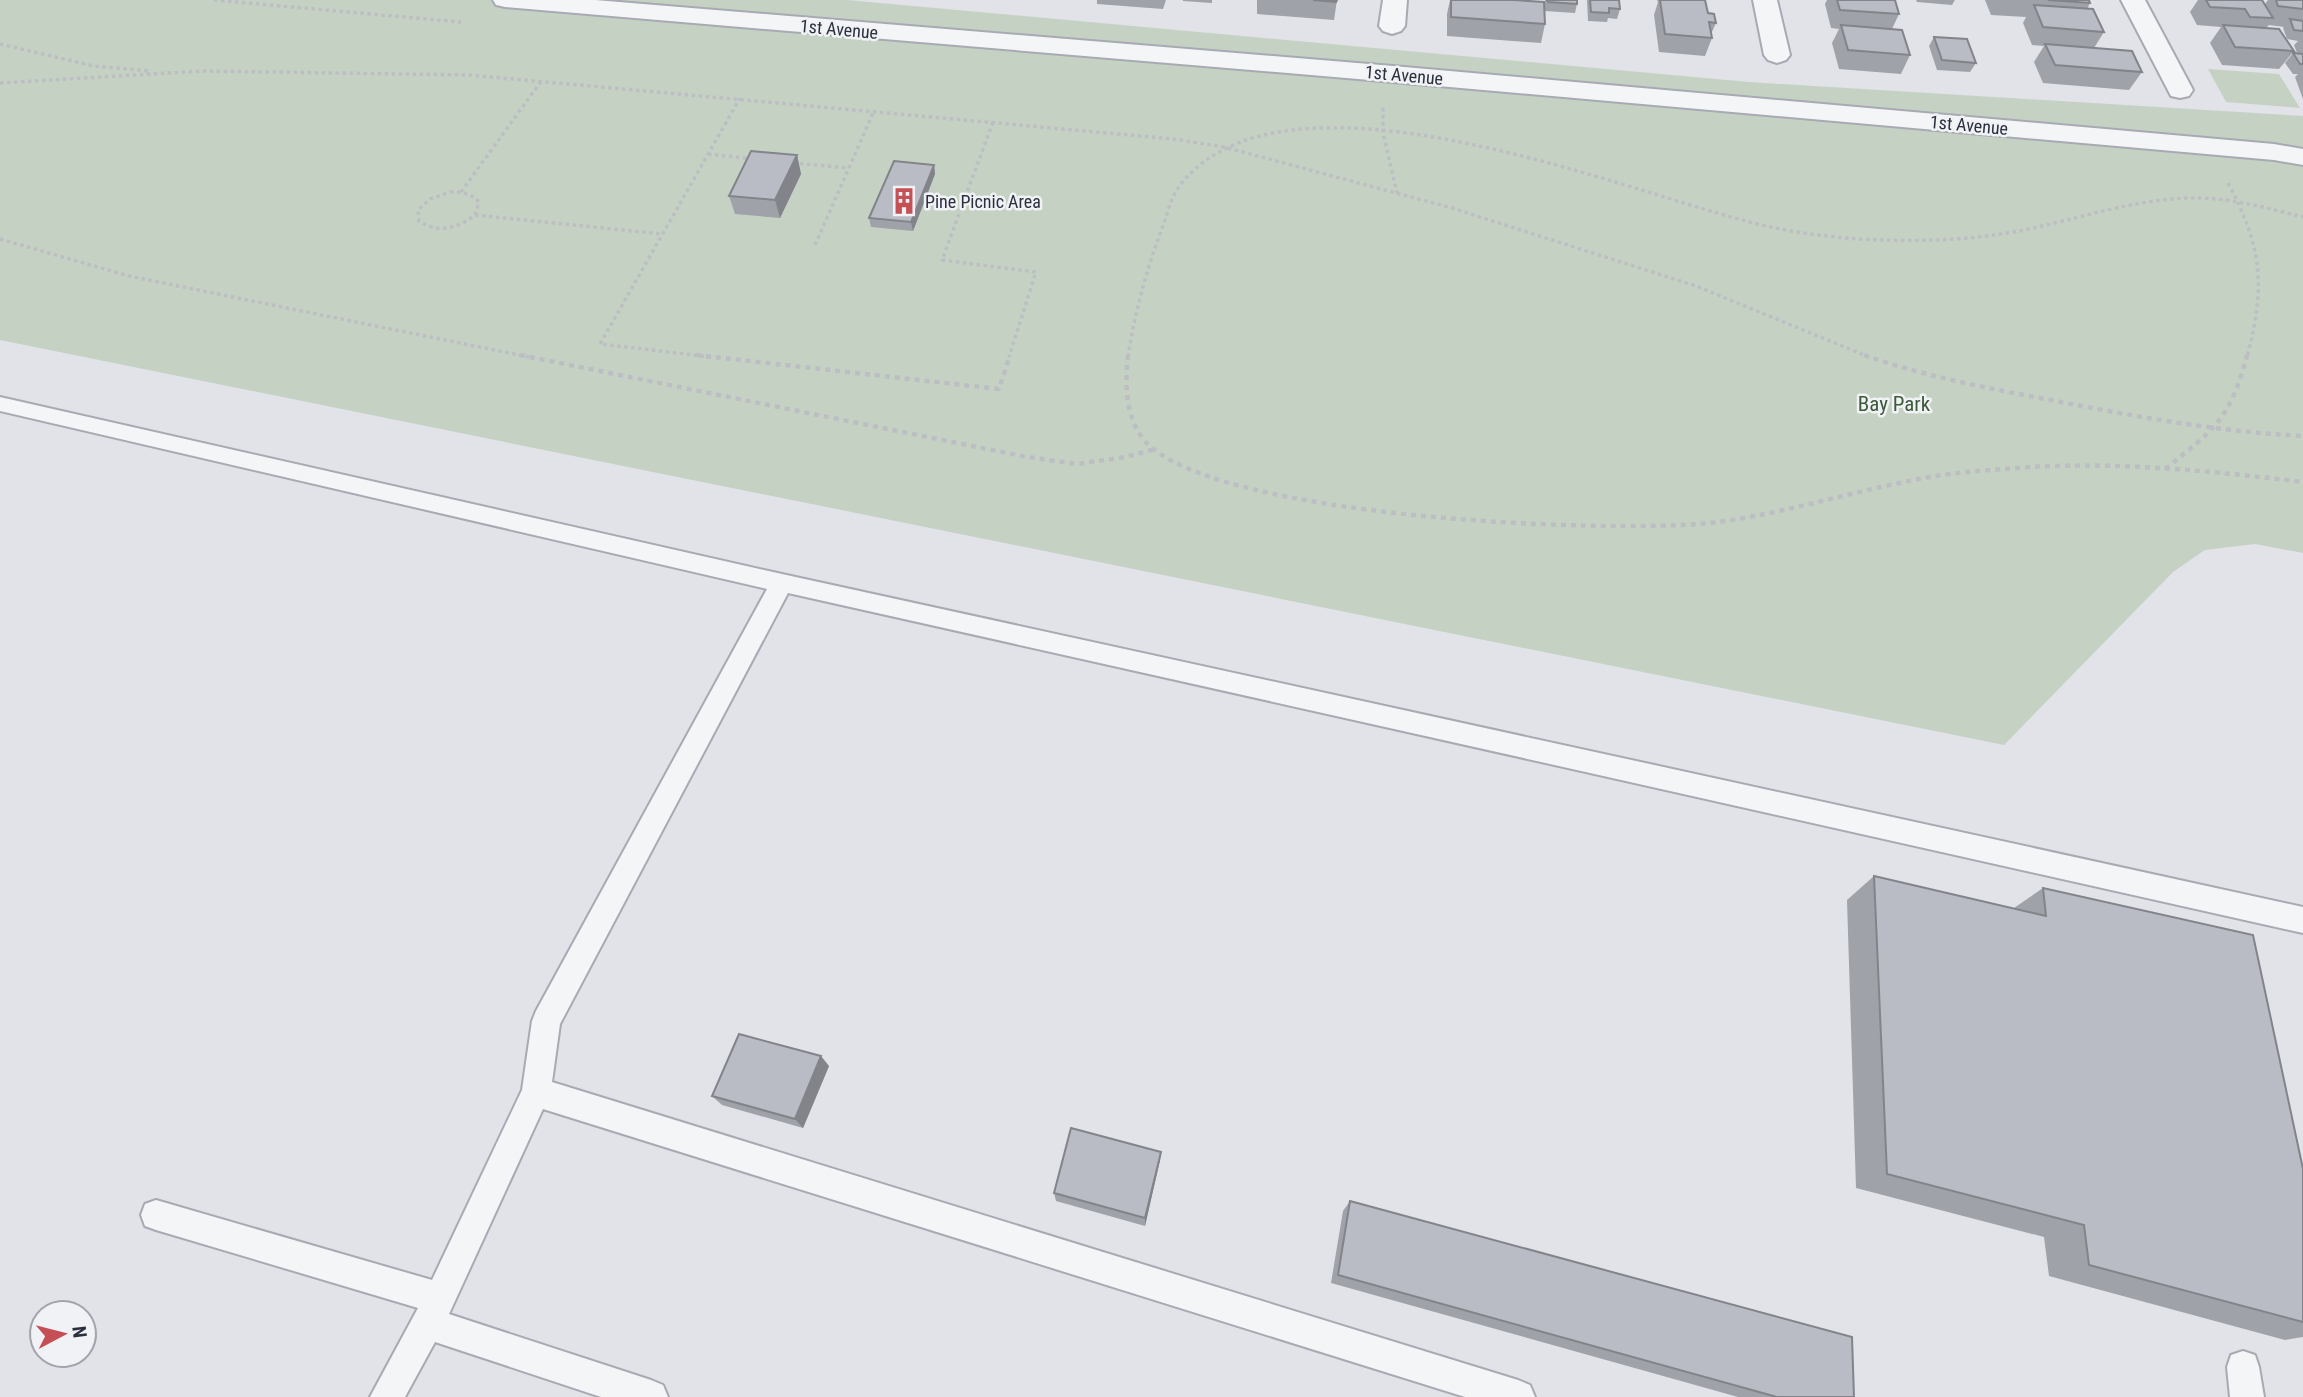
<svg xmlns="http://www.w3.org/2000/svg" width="2303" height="1397" font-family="'Roboto Condensed',sans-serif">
  <rect width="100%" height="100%" fill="#e1e3e9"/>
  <!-- green -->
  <path fill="#c5d2c3" d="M0 0H847L1749 82 2303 116V553L2255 544 2205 550 2173 572 2004 745 0 340Z
    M2208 69 2279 74 2300 108 2226 102Z"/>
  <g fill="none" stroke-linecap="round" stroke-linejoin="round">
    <defs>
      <path id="service" d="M0 397 782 574 2303 907V933L788 593 560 1024 552 1082 1518 1380 1530 1385 1535 1397H1465L543 1109 449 1314 651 1380 663 1385 668 1397H601L435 1342 405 1397H370L418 1308 156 1230 145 1226 141 1215 145 1204 156 1200 432 1280 522 1090 532 1021 536 1011 767 589 0 411Z
        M2243 1351 2255 1355 2259 1367 2264 1397H2230L2227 1367 2231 1355Z"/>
      <path id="minor" d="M493 0H595L1393 66 2274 144 2303 149V165L2274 160 1393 82 505 7 496 5Z
        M1383 0H1407L1405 26 1401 31 1392 34 1383 31 1379 26Z
        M1753 0H1777L1790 55 1786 60 1777 63 1768 60 1764 55Z
        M2121 0H2145L2193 90 2189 96 2180 98 2171 96Z"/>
    </defs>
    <!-- service casing -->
    <use href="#service" stroke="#a7aab3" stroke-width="4"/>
    <!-- minor casing -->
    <use href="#minor" stroke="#a7aab3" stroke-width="4"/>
    <!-- path-far1 -->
    <path stroke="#bcbec3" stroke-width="3.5" stroke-dasharray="3.5 3.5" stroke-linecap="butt" d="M214 0 461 22
      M0 44 94 66 150 71
      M0 83 202 71 469 75 1173 139 1224 147 1452 208 1696 286 1869 357
      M1383 108V133L1397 193
      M993 122 942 260 1036 272 1009 357
      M708 154 753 159
      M793 163 849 168
      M2228 183C2262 247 2266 286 2247 357
      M450 192C462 192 471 193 479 202L475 215C458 228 438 234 419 221L418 210 430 199Z
      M461 192 542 80
      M475 215 662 234
      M0 239 129 276 529 357
      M815 245 874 111
      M711 357 600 344 740 98
      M1128 357C1135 310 1148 265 1165 220 1169 208 1172 195 1181 184 1285 53 1614 187 1746 221 1783 231 1820 236 1858 239 1912 242 1966 241 2019 231 2076 220 2132 199 2191 198 2229 197 2266 208 2303 217"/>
    <!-- path -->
    <path stroke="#bcbec3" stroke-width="4.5" stroke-dasharray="5 5" stroke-linecap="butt" d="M520 355 1027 457 1077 464 1126 457 1155 449
      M696 355 999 389 1010 355
      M1128 355C1125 383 1125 417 1144 440 1211 518 1605 534 1710 523 1778 515 1843 494 1909 481 1941 474 1972 471 2004 469 2104 460 2204 470 2303 482
      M1864 355C1929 378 1998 390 2066 403 2144 418 2223 432 2303 436
      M2165 469C2214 430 2231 418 2247 355"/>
    <!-- service -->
    <use href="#service" fill="#f4f5f7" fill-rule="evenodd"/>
    <!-- minor -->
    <use href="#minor" fill="#f4f5f7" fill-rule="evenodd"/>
  </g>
  <!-- wall -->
  <path fill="#9fa2a9" d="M1097 0H1166L1163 9 1097 4Z
    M1183 0H1212V3L1183 1Z
    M1257 0H1337L1334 20 1257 14Z
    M1450 0H1527L1545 24 1541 43 1447 36V14Z
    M1545 0H1577V4L1575 13 1545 11Z
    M1587 0H1619L1620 9 1617 19 1608 18 1607 22 1588 21Z
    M1657 0H1705L1708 13 1716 23 1711 34 1712 38 1705 56 1659 52 1654 15 1658 2Z
    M1827 0H1895L1899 14 1892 29 1910 55 1901 74 1839 69 1832 43 1839 29 1831 28 1825 4Z
    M1916 0H1955L1952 5 1917 2Z
    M1985 0H2089L2090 3 2087 9 2104 32 2094 48 2142 72 2129 90 2043 83 2034 62 2044 46 2032 45 2023 23 2026 17 1991 15Z
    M2198 0H2262L2265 4 2268 0H2303V99L2295 77 2298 74H2293L2285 63 2293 53H2297L2294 45 2298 41 2287 39 2283 28 2284 27 2269 25 2266 28 2294 51 2279 69 2222 65 2210 43 2221 27 2197 25 2190 12Z
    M1934 37 1976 63 1970 72 1937 70 1929 46Z
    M797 155 801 174 780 218 735 214 729 196Z
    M934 165 935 174 913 231 871 227 869 218Z
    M1874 876 2014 908 2043 888 2303 1169V1337L2285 1340 2049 1276 2044 1237 1856 1188 1847 900Z
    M829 1066 803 1128 722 1105 712 1096Z
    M1161 1152 1160 1160 1145 1226 1056 1201 1054 1193Z
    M1350 1201 1854 1397H1738L1331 1283 1343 1211Z"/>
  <!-- shaded-wall -->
  <path fill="#82848a" d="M797 155 801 174 780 218 775 200Z
    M934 165 935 174 913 231 911 222Z
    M821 1056 829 1066 803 1128 795 1119Z
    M1161 1152 1160 1160 1145 1226V1218Z"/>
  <!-- building -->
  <path fill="#b9bcc5" stroke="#82848a" stroke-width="2" d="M1313 0H1337L1336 2Z
    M1451 0H1514L1544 2 1545 24 1451 17Z
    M1547 0H1577V4L1548 2Z
    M1590 0H1619L1620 9 1609 8V13L1591 12Z
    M1660 0H1705L1708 13 1714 14 1716 23 1709 22 1712 38 1665 34Z
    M1837 0H1895L1899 14 1840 10Z
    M2048 0H2089L2090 3Z
    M2206 0H2262L2273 18 2250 17 2245 9 2210 7Z
    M2276 0H2303V9L2278 6Z
    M2034 5 2093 9 2104 32 2043 27Z
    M2290 19 2303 21V31L2294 30Z
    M1841 25 1902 30 1910 55 1848 50Z
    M2223 25 2279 29 2294 51 2235 47Z
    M1934 37 1967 39 1976 63 1942 60Z
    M2045 44 2132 51 2142 72 2055 65Z
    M2293 53 2303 54V64H2300Z
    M751 151 797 155 775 200 729 196Z
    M894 161 934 165 911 222 869 218Z
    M1874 876 2046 916 2043 888 2253 935 2303 1169V1322L2089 1265 2084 1225 1887 1174Z
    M739 1034 821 1056 795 1119 712 1096Z
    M1071 1128 1161 1152 1145 1218 1054 1193Z
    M1350 1201 1852 1337 1854 1397H1777L1338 1275Z"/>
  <!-- icons -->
  <defs>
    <symbol id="building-bare" viewBox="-9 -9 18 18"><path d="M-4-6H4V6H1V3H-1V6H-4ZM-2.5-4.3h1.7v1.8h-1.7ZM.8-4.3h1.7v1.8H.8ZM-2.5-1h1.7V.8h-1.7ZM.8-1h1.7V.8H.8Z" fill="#c45056" stroke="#f1f2f6" stroke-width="2.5" paint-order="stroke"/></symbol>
  </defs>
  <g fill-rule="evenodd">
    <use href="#building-bare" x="885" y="182" width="38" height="38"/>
  </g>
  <g text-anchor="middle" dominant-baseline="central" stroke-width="5" stroke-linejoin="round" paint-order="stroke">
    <!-- far-street labels -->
    <g font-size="18" fill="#2b303f" stroke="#f1f2f6">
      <text transform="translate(839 29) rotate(5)">1st Avenue</text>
      <text transform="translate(1404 75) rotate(5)">1st Avenue</text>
      <text transform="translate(1969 125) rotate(5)">1st Avenue</text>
    </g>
    <!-- far-poi labels -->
    <g font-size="18" fill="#2b303f" stroke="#f1f2f6" text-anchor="start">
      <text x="925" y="201">Pine Picnic Area</text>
    </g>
    <!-- park labels -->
    <g font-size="21" fill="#3c5a39" stroke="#f1f2f6">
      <text x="1894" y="404">Bay Park</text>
    </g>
  </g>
  <!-- north arrow -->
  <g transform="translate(63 1334) rotate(83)"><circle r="33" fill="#f1f2f6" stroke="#a2a4ad" stroke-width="2"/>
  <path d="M0-5L12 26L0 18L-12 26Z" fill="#c45056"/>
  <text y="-10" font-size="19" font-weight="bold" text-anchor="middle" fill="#2b303f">N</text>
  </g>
</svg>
